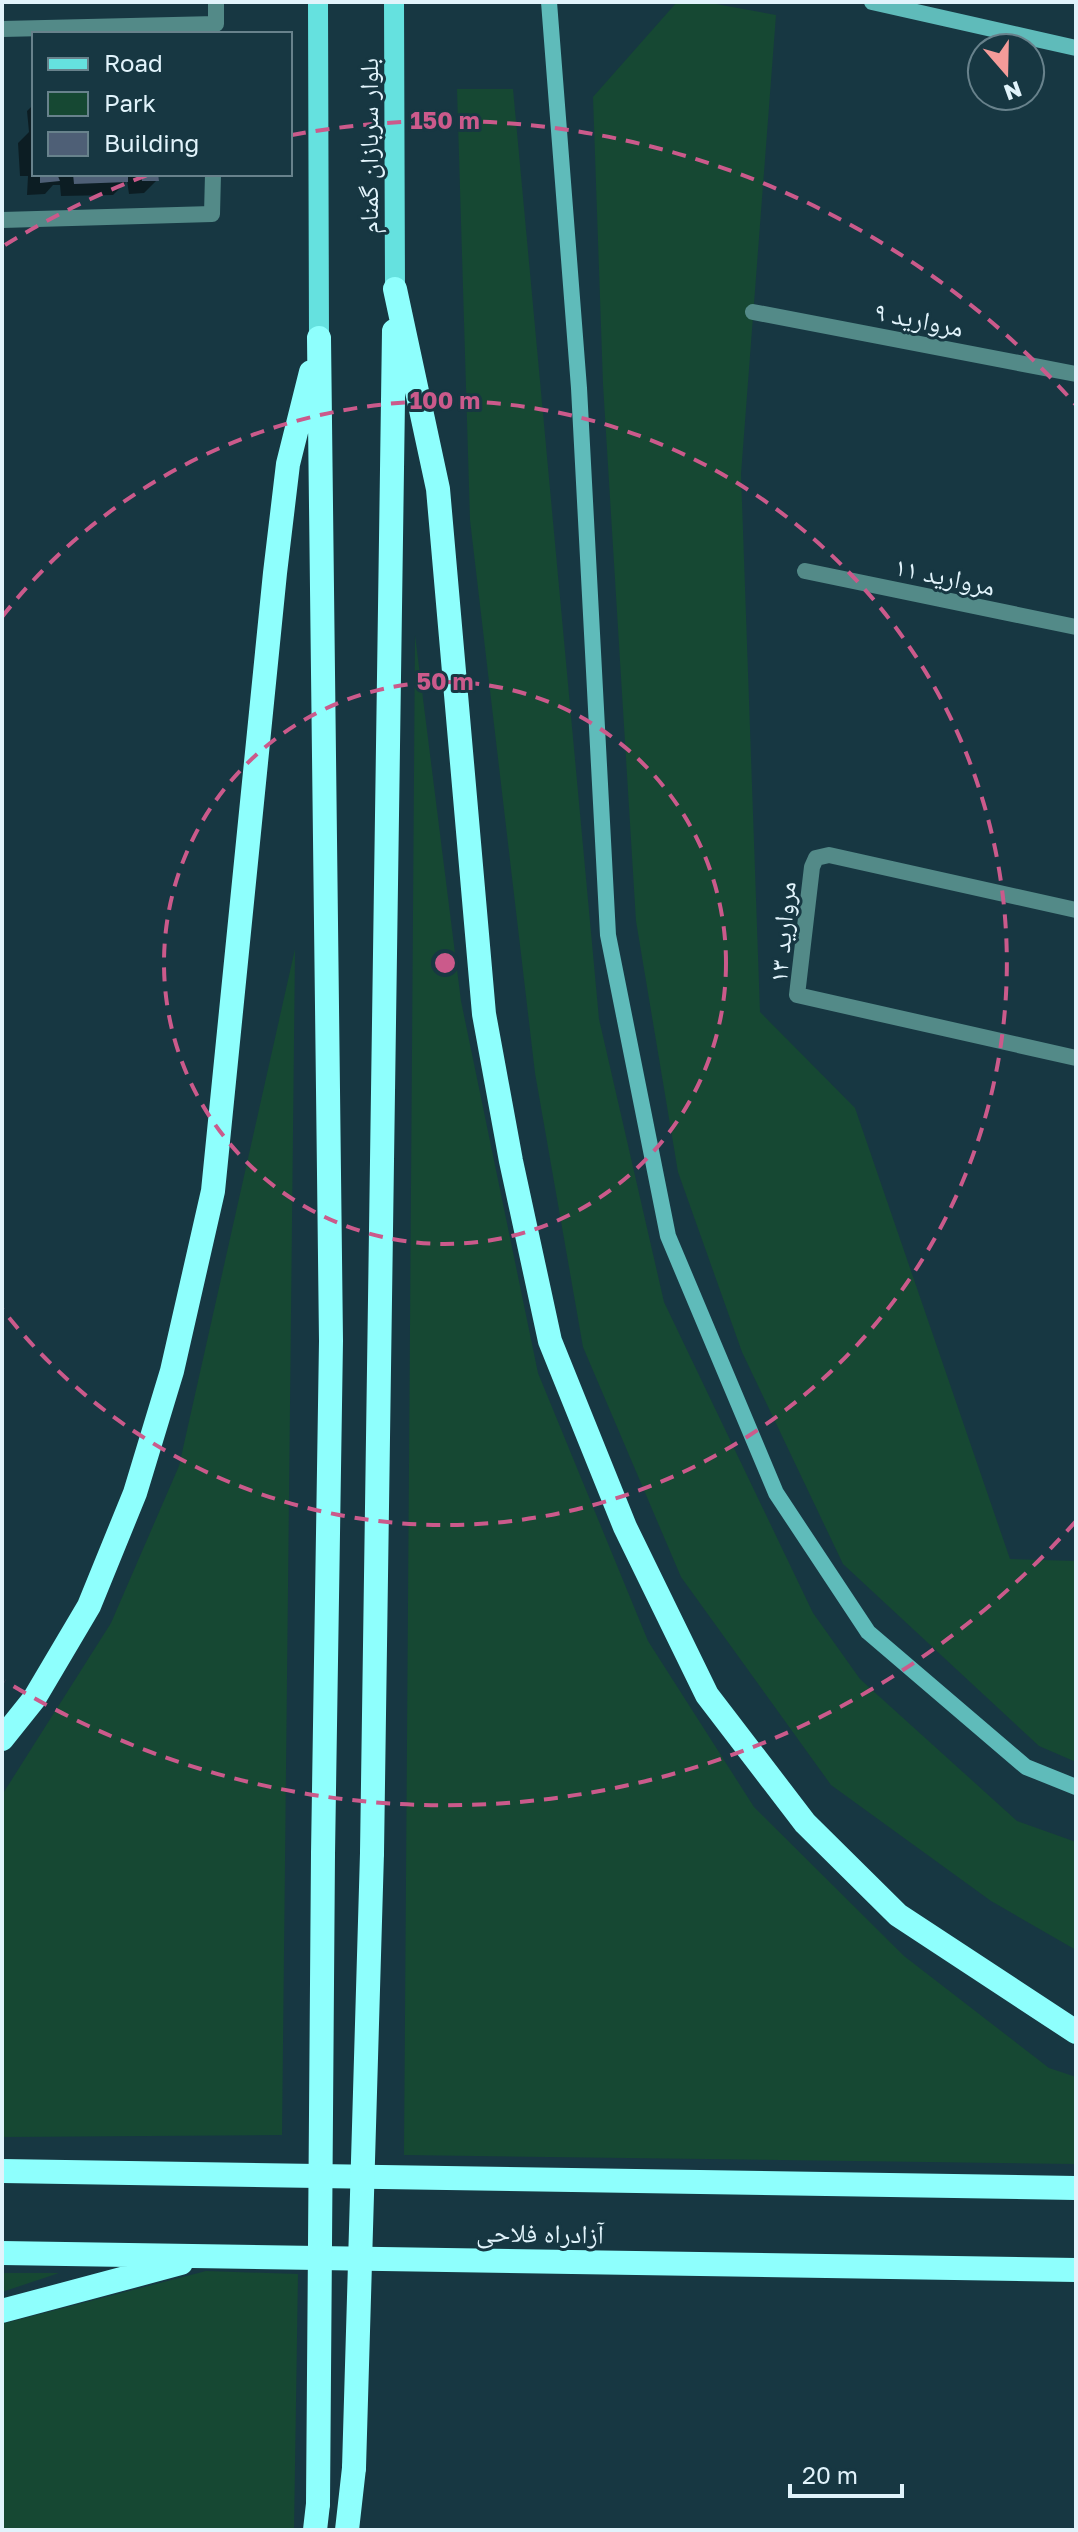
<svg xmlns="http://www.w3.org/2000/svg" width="1078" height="2532" font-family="'Golos Text','Noto Naskh Arabic',sans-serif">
  <rect width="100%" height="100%" fill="#173742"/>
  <!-- green -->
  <path fill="#164833" d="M677 2H705L776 15 741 474 760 1012 855 1108 1010 1559 1076 1561V1762L1039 1746 843 1564 742 1352 678 1172 636 921 603 384 593 97Z
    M457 89H513L599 1019 664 1302 813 1613 860 1679 1017 1821 1076 1842V1950L991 1901 831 1785 681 1577 583 1347 535 1073 470 520Z
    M415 635 461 1001 538 1373 648 1641 754 1807 904 1956 1049 2068 1076 2077V2164L404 2155Z
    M295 949 282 2135 2 2137V1795L111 1623 179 1466Z
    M206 2271 298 2274 294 2530H2V2324Z
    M2 2273H59L2 2292Z"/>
  <!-- shadow -->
  <path fill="#0007" d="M34 104V174H156L157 180 144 193 129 194 127 181 113 195 61 196 60 185H53L45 194 27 195 28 176H20L18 143 29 132 27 111Z"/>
  <!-- building -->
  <path fill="#4e5f76" d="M40 174H57L60 181 40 183Z
    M73 174H128V182L74 184Z
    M141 174H158L159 181H142Z"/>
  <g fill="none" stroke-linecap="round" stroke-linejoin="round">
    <!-- street -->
    <path stroke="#538a88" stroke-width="16" d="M2 29 216 24V2
      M2 220 212 214 213 174
      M753 312 1076 374
      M805 571 1076 627
      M1076 910 829 855 816 858 812 867 797 995 1076 1058"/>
    <!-- secondary -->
    <path stroke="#5fbbba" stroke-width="16" d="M549 2 579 388 608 935 668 1236 776 1493 868 1632 1026 1767 1076 1787
      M872 2 1076 48"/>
    <!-- primary -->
    <path stroke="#65e1df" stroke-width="20" d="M318 2 319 338
      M394 2 395 289"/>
    <!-- highway -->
    <path stroke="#8efffd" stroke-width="24" d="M395 289 438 489 484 1014 511 1161 550 1341 625 1527 707 1695 805 1823 898 1915 1076 2032
      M319 338 331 1341 323 1854
      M2 1739 34 1699 89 1606 135 1493 172 1371 213 1191 275 573 288 464 311 372
      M372 1853 394 331
      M2 2171 1076 2188
      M2 2253 1076 2270
      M2 2311 181 2263
      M315 2530 318 2504
      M347 2530 354 2468"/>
    <!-- highway-bridge -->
    <path stroke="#8efffd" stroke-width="24" d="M354 2468 372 1853
      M318 2504 323 1854"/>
  </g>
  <!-- distance rings -->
  <g fill="none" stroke="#cb5a8b" stroke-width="4" stroke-dasharray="14 10">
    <circle cx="445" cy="963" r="281"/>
    <path d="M2 617A562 562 0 1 1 2 1309"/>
    <path d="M1076 1521A842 842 0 0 1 5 1681M5 245A842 842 0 0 1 150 174M292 135A842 842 0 0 1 1076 405"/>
  </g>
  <g text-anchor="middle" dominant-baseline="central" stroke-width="6" stroke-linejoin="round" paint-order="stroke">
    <!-- street labels -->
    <g font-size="26" fill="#e1f3fb" stroke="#173742">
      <text transform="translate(368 146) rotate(-90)">بلوار سربازان گمنام</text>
      <text transform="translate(919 319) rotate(11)">مروارید ۹</text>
      <text transform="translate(945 576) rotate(12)">مروارید ۱۱</text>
      <text transform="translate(782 932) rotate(-85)">مروارید ۱۳</text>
      <text transform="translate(540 2233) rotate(1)">آزادراه فلاحی</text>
    </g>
  </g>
  <circle cx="445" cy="963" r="12" fill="#cb5a8b" stroke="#173742" stroke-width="4"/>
  <g font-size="24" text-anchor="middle" font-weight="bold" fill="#cb5a8b" stroke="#173742" stroke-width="6" stroke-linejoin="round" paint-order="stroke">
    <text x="445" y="129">150 m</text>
    <text x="445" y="409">100 m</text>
    <text x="445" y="690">50 m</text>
  </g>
  <!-- border -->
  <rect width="1078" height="2532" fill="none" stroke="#e1f3fb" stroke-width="8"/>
  <!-- legend -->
  <rect x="32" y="32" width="260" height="144" fill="#173742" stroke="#68828c" stroke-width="2"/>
  <rect x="48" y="58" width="40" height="12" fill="#65e1df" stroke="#68828c" stroke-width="2"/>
  <text x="104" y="72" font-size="24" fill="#e1f3fb">Road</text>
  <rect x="48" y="92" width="40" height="24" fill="#164833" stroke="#68828c" stroke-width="2"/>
  <text x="104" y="112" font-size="24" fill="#e1f3fb">Park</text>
  <rect x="48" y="132" width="40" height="24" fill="#4e5f76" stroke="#68828c" stroke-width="2"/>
  <text x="104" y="152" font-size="24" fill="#e1f3fb">Building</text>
  <!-- north arrow -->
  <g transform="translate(1006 72) rotate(160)"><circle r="38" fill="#173742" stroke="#68828c" stroke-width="2"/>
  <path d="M0-6L14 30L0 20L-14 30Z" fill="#f59b99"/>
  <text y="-12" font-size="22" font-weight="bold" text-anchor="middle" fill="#e1f3fb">N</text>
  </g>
  <!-- scale -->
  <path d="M790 2484v12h112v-12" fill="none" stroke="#e1f3fb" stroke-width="4"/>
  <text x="802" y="2484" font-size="24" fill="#e1f3fb" stroke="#173742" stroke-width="6" paint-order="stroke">20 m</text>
</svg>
